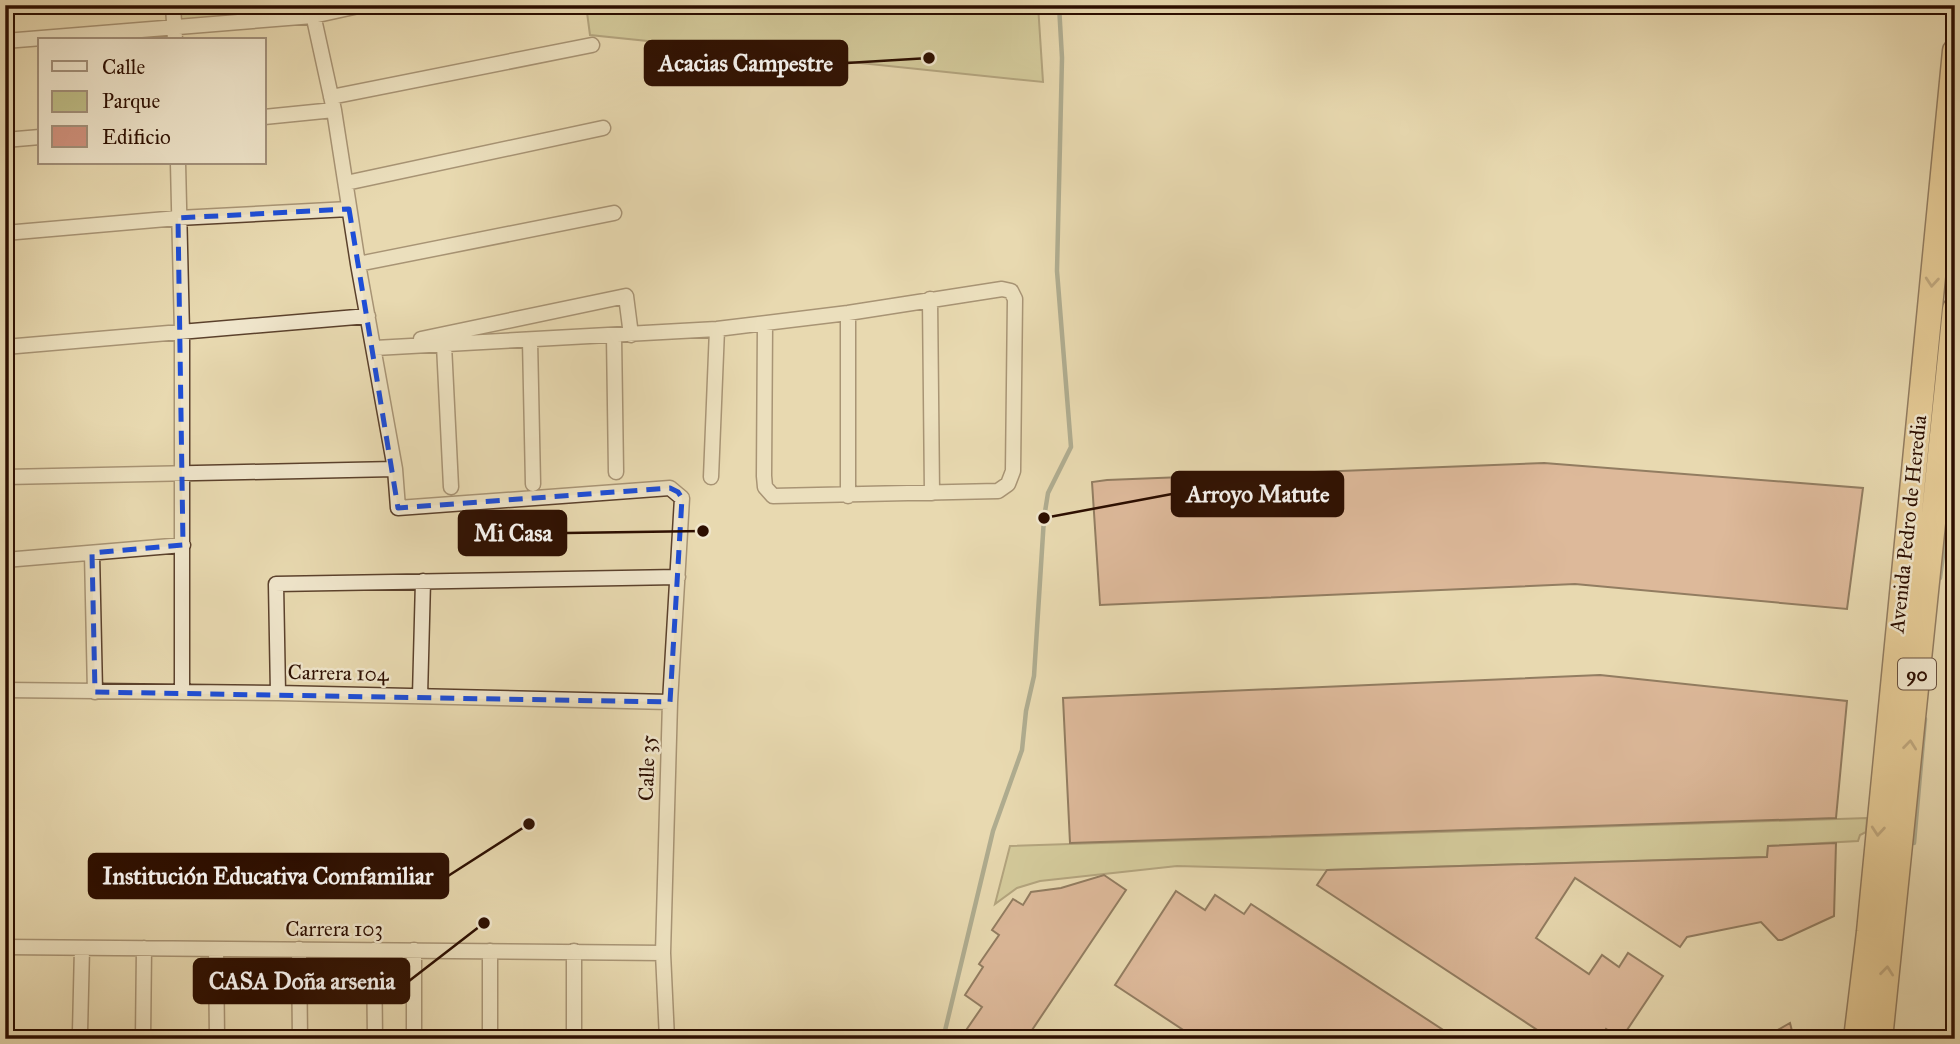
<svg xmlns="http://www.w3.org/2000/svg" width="1960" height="1044" font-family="'IM FELL Great Primer',serif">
  <rect width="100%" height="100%" fill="#e8d9b0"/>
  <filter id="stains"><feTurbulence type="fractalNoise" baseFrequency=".00286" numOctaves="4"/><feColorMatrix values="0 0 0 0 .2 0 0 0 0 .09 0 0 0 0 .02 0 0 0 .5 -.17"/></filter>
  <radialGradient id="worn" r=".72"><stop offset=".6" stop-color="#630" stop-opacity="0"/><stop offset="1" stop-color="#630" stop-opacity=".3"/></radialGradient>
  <!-- green -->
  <path fill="#bebd86" stroke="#756643" stroke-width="2" d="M181 5H300V8L181 21Z
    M586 5H1038L1043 82 590 35Z
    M1867 818 1866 832 1860 835 1858 841 1768 846 1767 857 1327 870 1177 866 1040 881 1017 888 995 904 1010 846Z"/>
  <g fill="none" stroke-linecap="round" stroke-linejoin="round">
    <!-- stream -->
    <path stroke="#6c7567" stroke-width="4.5" d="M1940 578 1955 465
      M1914 843 1925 719
      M943 1039 993 831 1022 750 1026 711 1034 676 1044 518 1048 493 1071 447 1057 271 1062 58 1059 5"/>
  </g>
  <!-- building -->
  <path fill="#d1927e" stroke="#2c0e00" stroke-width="2" d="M1544 463 1863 488 1847 609 1575 584 1100 605 1092 482 1107 480Z
    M1600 675 1847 701 1836 818 1070 843 1063 698Z
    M1836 843 1834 916 1782 940H1778L1761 922 1687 937 1680 947 1575 878 1536 938 1589 974 1602 955 1619 967 1628 953 1663 976 1621 1039 1606 1029 1600 1039H1551L1317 885 1327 870 1767 857 1768 846Z
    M1104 875 1126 890 1026 1039H960L982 1007 965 995 983 967 979 964 999 935 992 930 1013 899 1023 905 1031 892 1061 888Z
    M1176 891 1205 910 1215 895 1244 914 1251 904 1457 1039H1197L1115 985Z
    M1790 1023 1794 1039H1762Z"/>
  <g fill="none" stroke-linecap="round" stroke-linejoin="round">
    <defs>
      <path id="minor" d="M173 5 175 40
        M311 5 334 110 358 264 395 469 398 508 670 488 682 498 670 702 663 953 667 1039
        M5 41 313 16 363 5
        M331 97 592 45
        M264 117 334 110
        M5 140 40 137
        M178 163 182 333V691
        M346 183 603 128
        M5 233 178 218 349 209
        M358 264 614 213
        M930 299 932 493
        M614 336 616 472
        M421 339 626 296 631 335
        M530 340 533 484
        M444 345 451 487
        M5 347 368 316
        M375 348 717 329 848 313 1002 289 1011 291 1015 299 1013 471 1008 484 998 491 773 496 765 487 764 476 765 324
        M5 477 395 469
        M711 477 717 329
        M848 496V313
        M92 553 95 692
        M5 560 183 545
        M5 690 278 693 670 702
        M278 693 276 584 678 577
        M420 696 423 581
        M5 947 663 953
        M216 949 217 1039
        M299 949 300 1039
        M374 950 375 1039
        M80 1032 82 948
        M143 1039 144 948
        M414 1039V950
        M490 1039V951
        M574 1039V951"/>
      <path id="trunk" d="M1856 1039 1869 932 1955 51
        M1880 1039 1955 309"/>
    </defs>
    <!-- minor casing -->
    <use href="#minor" stroke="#5b412c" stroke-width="17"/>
    <!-- trunk casing -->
    <use href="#trunk" stroke="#2c0e00" stroke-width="27"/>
    <!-- minor -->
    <use href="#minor" stroke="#f0e6cc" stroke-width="14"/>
    <!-- trunk -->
    <use href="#trunk" stroke="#e4bc78" stroke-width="24"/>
  </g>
  <!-- one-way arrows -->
  <defs><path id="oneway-chevron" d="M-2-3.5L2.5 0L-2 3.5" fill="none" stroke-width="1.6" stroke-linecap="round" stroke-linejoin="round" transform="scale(1.75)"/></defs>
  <g stroke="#916e42">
    <use href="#oneway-chevron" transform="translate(1932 282) rotate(95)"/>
    <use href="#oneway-chevron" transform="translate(1910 745) rotate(-84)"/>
    <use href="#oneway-chevron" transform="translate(1878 831) rotate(95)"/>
    <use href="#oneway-chevron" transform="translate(1887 971) rotate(-84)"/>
  </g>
  <!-- marked area -->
  <path d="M0 0H1960V1044H0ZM349 209 398 508 670 488 678 492 682 498 670 702 95 692 92 553 183 545 178 218Z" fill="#e8d9b0" fill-opacity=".55" fill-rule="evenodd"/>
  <path fill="none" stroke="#1d4ed8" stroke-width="5" stroke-dasharray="14 9" stroke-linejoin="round" d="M349 209 398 508 670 488 678 492 682 498 670 702 95 692 92 553 183 545 178 218Z"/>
  <g text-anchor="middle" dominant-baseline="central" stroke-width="5" stroke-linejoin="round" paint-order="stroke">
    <!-- shield labels -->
    <rect fill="#f0e6cc" stroke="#674f3d" stroke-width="2" x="1898" y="658.5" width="38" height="31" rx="5"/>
    <g font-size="19" font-weight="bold" fill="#2c0e00">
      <text x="1917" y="674">90</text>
    </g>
    <!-- street labels -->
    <g font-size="21" fill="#2c0e00" stroke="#f0e6cc">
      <text transform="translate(1908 524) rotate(-84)">Avenida Pedro de Heredia</text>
      <text transform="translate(338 673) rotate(1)">Carrera 104</text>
      <text transform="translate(647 768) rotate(-88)">Calle 35</text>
      <text x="334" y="929">Carrera 103</text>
    </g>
  </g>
  <!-- callouts -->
  <path fill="none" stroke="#2c0e00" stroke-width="2.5" d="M929 58L847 63M1044 518L1172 494M703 531L566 533M529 824L448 876M484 923L409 981"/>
  <g fill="#2c0e00" stroke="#f0e6cc" stroke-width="2.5">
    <circle cx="929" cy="58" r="7"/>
    <circle cx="1044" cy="518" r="7"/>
    <circle cx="703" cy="531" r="7"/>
    <circle cx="529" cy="824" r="7"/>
    <circle cx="484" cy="923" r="7"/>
  </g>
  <g fill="#2c0e00" stroke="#2c0e00" stroke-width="2.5">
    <rect x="645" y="41" width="202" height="44" rx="7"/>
    <rect x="1172" y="472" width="171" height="44" rx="7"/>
    <rect x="459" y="511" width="107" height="44" rx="7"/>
    <rect x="89" y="854" width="359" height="44" rx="7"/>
    <rect x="194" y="959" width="215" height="44" rx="7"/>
  </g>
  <g font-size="23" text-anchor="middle" font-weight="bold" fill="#fff">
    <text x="746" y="71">Acacias Campestre</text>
    <text x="1258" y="502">Arroyo Matute</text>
    <text x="513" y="541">Mi Casa</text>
    <text x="268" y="884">Institución Educativa Comfamiliar</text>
    <text x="302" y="989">CASA Doña arsenia</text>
  </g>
  <!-- margin -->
  <rect width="1960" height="1044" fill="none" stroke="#e8d9b0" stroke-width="28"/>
  <rect x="7" y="7" width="1946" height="1030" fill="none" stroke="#2c0e00" stroke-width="3.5"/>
  <rect x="14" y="14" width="1932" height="1016" fill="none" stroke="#2c0e00" stroke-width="2"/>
  <!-- legend -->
  <rect x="38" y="38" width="228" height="126" fill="#f0e6cc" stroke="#a2907a" stroke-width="2"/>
  <rect x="52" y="61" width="35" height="10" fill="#f0e6cc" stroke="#a2907a" stroke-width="2"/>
  <text x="102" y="74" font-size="21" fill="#2c0e00">Calle</text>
  <rect x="52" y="91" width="35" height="21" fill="#bebd86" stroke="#a2907a" stroke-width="2"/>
  <text x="102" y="108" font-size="21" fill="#2c0e00">Parque</text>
  <rect x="52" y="126" width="35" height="21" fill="#d1927e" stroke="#a2907a" stroke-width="2"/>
  <text x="102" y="144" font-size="21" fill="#2c0e00">Edificio</text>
  <rect width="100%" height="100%" filter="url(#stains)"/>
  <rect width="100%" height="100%" fill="url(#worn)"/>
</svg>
